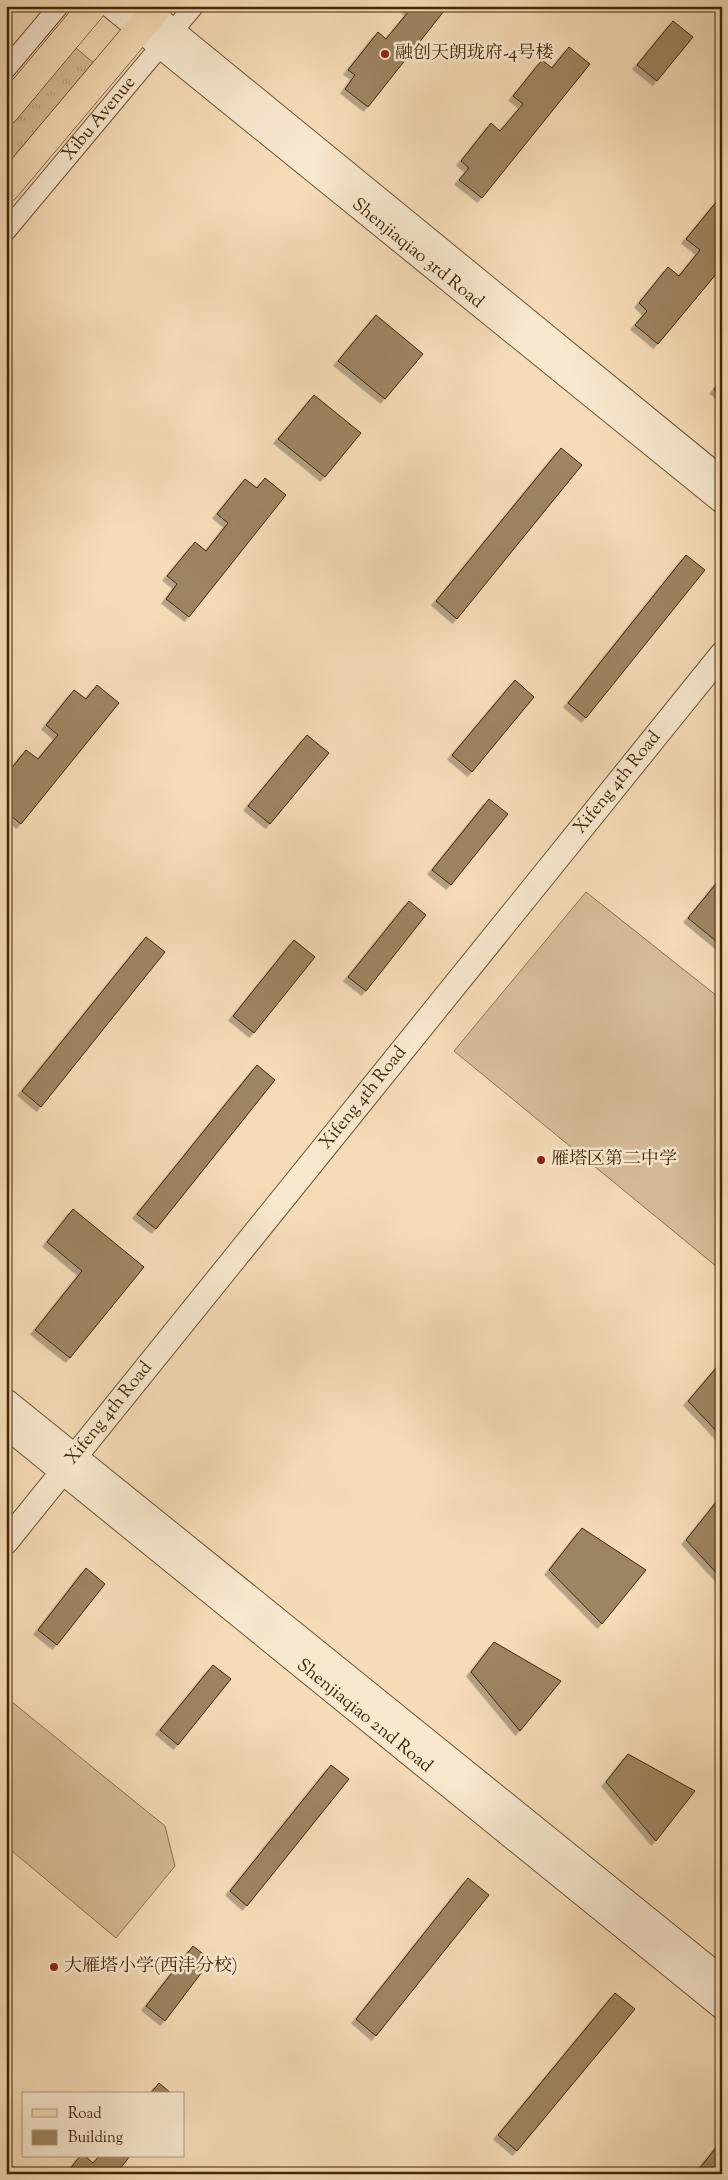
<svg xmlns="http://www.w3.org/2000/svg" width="728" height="2180" font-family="'Sorts Mill Goudy','Noto Serif SC',serif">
  <defs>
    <pattern id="grass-tufts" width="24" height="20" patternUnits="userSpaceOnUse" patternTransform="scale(1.25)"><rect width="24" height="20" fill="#d6bd99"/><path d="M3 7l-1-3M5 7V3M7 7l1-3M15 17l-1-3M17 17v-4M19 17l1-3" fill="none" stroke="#b9a282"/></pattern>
    <filter id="shadow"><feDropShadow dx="-4.5" dy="4.5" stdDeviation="0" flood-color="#0004"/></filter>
  </defs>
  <rect width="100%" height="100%" fill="#f5dcb7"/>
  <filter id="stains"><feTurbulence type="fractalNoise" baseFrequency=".004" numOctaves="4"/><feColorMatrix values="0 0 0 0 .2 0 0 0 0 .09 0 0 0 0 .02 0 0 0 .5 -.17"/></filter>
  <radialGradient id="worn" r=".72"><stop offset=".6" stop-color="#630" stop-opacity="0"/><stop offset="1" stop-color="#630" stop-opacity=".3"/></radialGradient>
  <!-- grass -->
  <path fill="url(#grass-tufts)" stroke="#8b724f" d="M76 48 94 63 6 167V132Z"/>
  <!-- pitch -->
  <path fill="#d6bd99" stroke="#8b724f" d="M586 892 722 1000V1271L454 1051Z
    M12 1702 165 1826 175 1866 116 1938 6 1846V1709Z"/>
  <!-- building -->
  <path fill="#9e8562" stroke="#402605" filter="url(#shadow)" d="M403 6H448L368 107 345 89 355 75 348 70 378 32 386 39 409 11Z
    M673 21 693 37 657 81 637 65Z
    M569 47 590 64 482 198 459 180 469 168 461 161 491 123 500 131 523 104 513 96 542 60 552 68Z
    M717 201 722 205V267L658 344 635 325 647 311 639 303 668 267 679 276 700 250 686 239Z
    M376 315 423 354 385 399 338 361Z
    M722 380V395L714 389Z
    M314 395 361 433 325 477 278 439Z
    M561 448 582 465 457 619 436 601Z
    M265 478 286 495 189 617 166 599 177 584 167 576 195 542 206 551 228 523 217 514 245 479 257 488Z
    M686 555 705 570 586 718 568 703Z
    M515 680 534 697 472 772 452 755Z
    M97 685 119 703 21 824 6 812V796L9 793 6 791V775L26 750 38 759 58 735 46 725 74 690 86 699Z
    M307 735 329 753 270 824 248 806Z
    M489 799 508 814 451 885 432 870Z
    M719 880 722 883V946L688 918Z
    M409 901 426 915 366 991 348 977Z
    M146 937 165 952 41 1107 22 1091Z
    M294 940 315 957 254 1033 233 1016Z
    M257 1065 275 1080 156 1229 137 1214Z
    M73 1209 144 1267 70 1358 35 1330 82 1271 47 1242Z
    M722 1361V1437L688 1401Z
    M721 1496H722V1579L686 1540Z
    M582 1528 646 1570 602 1624 549 1570Z
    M86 1568 105 1584 57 1645 38 1630Z
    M494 1642 561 1681 520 1731 471 1672Z
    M213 1665 231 1679 178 1745 160 1730Z
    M628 1754 695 1791 656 1841 606 1782Z
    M331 1765 349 1779 247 1906 230 1891Z
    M468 1878 489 1895 376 2036 356 2019Z
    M193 1946 211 1960 165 2021 146 2006Z
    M615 1993 635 2009 517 2151 498 2135Z
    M159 2083 172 2094H150Z
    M722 2140V2174H695Z
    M80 2156H85L93 2163 99 2156H130L116 2174H66Z"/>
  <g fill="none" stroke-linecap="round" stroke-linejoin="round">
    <defs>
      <g id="minor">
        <path d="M6 69 59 6"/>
        <path id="s1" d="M6 231 194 6"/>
      </g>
      <g id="tertiary">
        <path id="s2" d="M111 6 722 501"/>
        <path d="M142 6 722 480"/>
        <path d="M6 1401 722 1979"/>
        <path id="s3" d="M6 1426 722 2007"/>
        <path id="s4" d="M6 1542 722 654"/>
      </g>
      <path id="primary" d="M6 110 93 6
        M6 188 159 6"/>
    </defs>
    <!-- minor casing -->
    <use href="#minor" stroke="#6d5432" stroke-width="21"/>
    <!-- tertiary casing -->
    <use href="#tertiary" stroke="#6d5432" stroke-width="26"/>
    <!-- primary casing -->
    <use href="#primary" stroke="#402605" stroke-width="29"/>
    <!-- minor -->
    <use href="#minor" stroke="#f8e8d0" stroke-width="19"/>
    <!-- tertiary -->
    <use href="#tertiary" stroke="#f8e8d0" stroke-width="24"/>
    <!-- primary -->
    <use href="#primary" stroke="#f5dcb7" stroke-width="28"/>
  </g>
  <!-- markers -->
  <g fill="#8f2418" stroke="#f8e8d0" stroke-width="2">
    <circle cx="385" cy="54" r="5"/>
    <circle cx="541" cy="1160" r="5"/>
    <circle cx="54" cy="1967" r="5"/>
  </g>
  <g text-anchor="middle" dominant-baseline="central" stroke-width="5" stroke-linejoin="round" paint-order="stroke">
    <!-- poi labels -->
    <g font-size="18" fill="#402605" stroke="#f8e8d0" text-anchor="start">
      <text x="395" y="54">融创天朗珑府-4号楼</text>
      <text x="551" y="1160">雁塔区第二中学</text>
      <text x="64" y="1967">大雁塔小学(西沣分校)</text>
    </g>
    <!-- street labels -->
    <g font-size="18" fill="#402605" stroke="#f8e8d0">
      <text stroke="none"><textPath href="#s1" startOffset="146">Xibu Avenue</textPath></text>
      <text stroke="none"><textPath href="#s2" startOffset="394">Shenjiaqiao 3rd Road</textPath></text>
      <text stroke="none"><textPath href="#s4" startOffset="975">Xifeng 4th Road</textPath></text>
      <text stroke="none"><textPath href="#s4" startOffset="570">Xifeng 4th Road</textPath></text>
      <text stroke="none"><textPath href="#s4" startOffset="165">Xifeng 4th Road</textPath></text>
      <text stroke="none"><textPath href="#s3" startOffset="461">Shenjiaqiao 2nd Road</textPath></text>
    </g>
  </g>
  <!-- margin -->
  <rect width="728" height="2180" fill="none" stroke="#f5dcb7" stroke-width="25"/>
  <rect x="8" y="8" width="713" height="2165" fill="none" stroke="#402605" stroke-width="2.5"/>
  <rect x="12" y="12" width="703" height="2155" fill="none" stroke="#402605"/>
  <!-- legend -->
  <rect x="22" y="2092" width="162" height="65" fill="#f8e8d0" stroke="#ae9a7f"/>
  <rect x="32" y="2109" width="25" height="8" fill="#f5dcb7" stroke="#ae9a7f"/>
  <text x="68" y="2118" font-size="15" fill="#402605">Road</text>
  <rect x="32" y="2130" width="25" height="15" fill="#9e8562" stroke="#ae9a7f"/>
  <text x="68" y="2142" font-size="15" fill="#402605">Building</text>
  <rect width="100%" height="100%" filter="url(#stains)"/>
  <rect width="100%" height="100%" fill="url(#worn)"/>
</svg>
